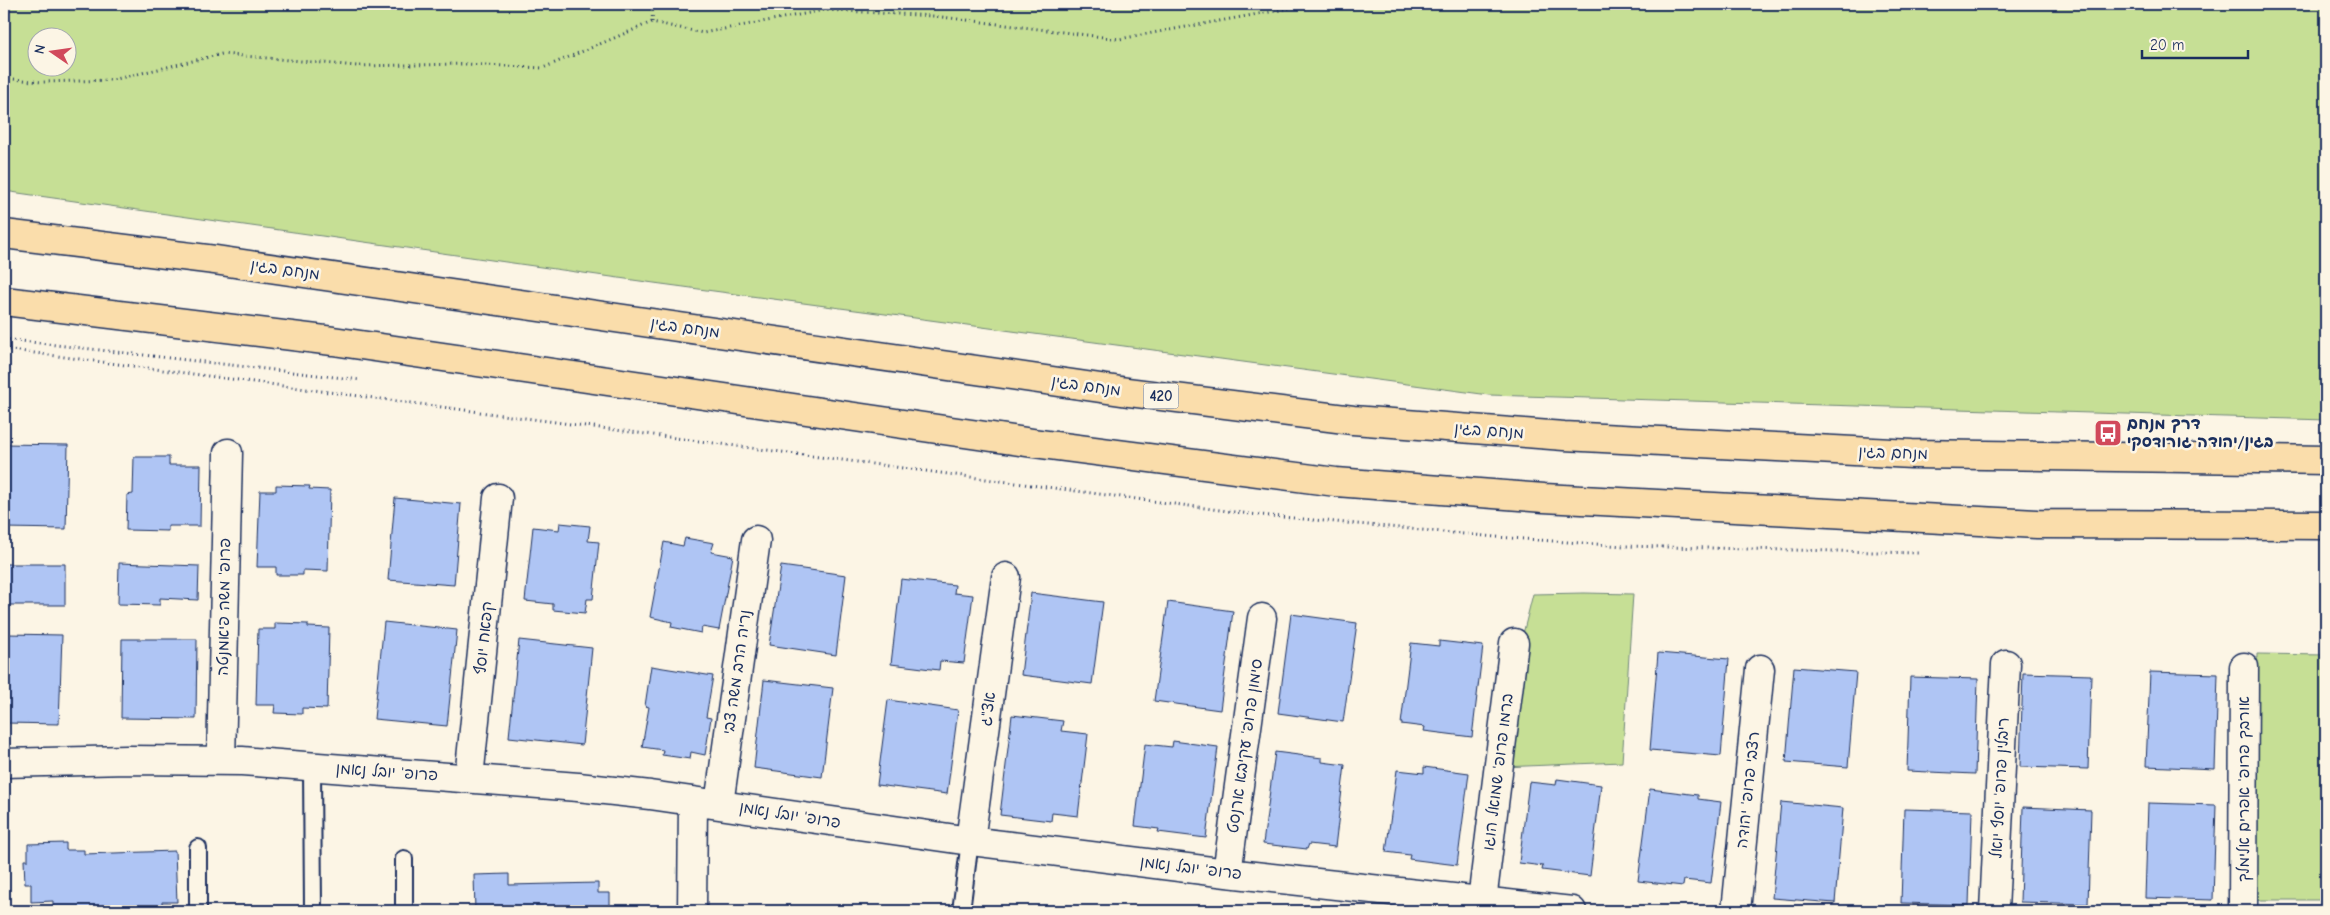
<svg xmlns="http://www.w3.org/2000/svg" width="2330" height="915" font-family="'Comic Neue','Playpen Sans Hebrew',sans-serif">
  <rect width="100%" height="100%" fill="#fcf5e5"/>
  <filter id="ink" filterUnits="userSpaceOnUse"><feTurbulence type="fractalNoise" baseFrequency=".02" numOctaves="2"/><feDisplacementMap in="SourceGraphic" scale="10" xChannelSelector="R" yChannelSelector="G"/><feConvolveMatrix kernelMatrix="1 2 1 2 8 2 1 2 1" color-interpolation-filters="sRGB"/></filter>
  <g filter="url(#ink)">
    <!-- green -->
    <path fill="#c6df95" stroke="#70877a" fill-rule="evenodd" d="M4 4H2326V420L1489 395 654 283 4 191ZM38 38H68V68H38Z
      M1584 593 1633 594 1622 762 1502 767 1518 654 1533 594Z
      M2257 654 2326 655V900H2255Z"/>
    <!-- building -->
    <path fill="#afc5f4" stroke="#1b2f5e" d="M4 444 68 445 66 529 4 528Z
      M134 457H169V465H201L200 526H168V531L126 530 127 495 133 494Z
      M276 485 310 486 309 489 330 490 328 571 303 570V575H276V567H257L260 491H276Z
      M395 498 461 504 454 585 388 580Z
      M560 523 590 526 588 541 599 542 593 599H587L585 613 553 610V604L525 601 533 527 559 530Z
      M685 538 714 543 711 552 733 556 719 630 702 627 701 633 671 627 672 622 650 617 664 542 683 546Z
      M119 563 199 566 198 600 160 598V605L118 604Z
      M4 564H65V605H4Z
      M781 566 846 575 836 655 769 645Z
      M901 579 955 585 954 593 973 595 964 663 940 661 939 670 891 664Z
      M1031 593 1103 602 1092 684 1021 675Z
      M1168 602 1233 611 1220 710 1154 701Z
      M1291 614 1357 623 1343 722 1278 713Z
      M384 622 457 630 447 726 374 719Z
      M275 623 308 624V627L329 628 327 709 302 708V714L274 713 275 705H256L258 629H275Z
      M8 634 62 635 59 724 6 723V715H4V641H8Z
      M122 639H197L196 719 121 718Z
      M519 640 592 648 582 745 509 737Z
      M1439 641 1483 646 1472 737 1424 731 1425 727 1401 724 1411 643 1439 646Z
      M1658 653 1729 659 1721 756 1650 750Z
      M651 666 713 676 706 717 711 718 705 755 691 752 690 759 662 755 663 750 642 747 649 707 645 706Z
      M1794 667 1856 672 1848 767 1786 762Z
      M2150 672 2218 674 2215 769 2146 766Z
      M2023 673 2091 675 2088 769 2020 767Z
      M1910 677 1978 679 1975 774 1907 771Z
      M764 680 833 688 822 777 754 768Z
      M888 700 958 710 947 794 877 785Z
      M1012 715 1063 721 1061 731 1088 734 1078 816 1052 813 1051 821 1000 815Z
      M1173 741 1218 747 1206 838 1158 832 1159 829 1135 826 1145 744 1172 747Z
      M1275 752 1322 758V762L1345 765 1335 847 1309 844 1307 849 1263 844Z
      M1424 767 1469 773 1457 865 1409 859 1410 855 1386 852 1397 770 1424 773Z
      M1557 779 1601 785 1590 876 1542 870 1543 866 1519 863 1529 782 1556 785Z
      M1650 789 1698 795V799L1721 802 1711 883 1684 880 1683 886 1638 881Z
      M1781 802 1843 808 1835 903 1772 898Z
      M2148 803 2216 805 2213 900 2145 898Z
      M2023 807 2091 810 2088 904 2020 902Z
      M1904 809 1972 811 1969 905 1901 903Z
      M66 843V850H84V854L175 851 177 902H162V911H53V901L31 902V884H25L24 860H28V844Z
      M509 874V885L598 883V893H610V911H475L474 875Z"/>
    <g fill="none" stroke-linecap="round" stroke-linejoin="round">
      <defs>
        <path id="lane" d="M312 766 313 911
          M198 848V911
          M404 859V911
          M961 911 970 841"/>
        <path id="street" d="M221 761 228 453
          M4 763 127 760 242 761 578 787 650 795 970 841 1227 873 1572 911
          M469 778 498 498
          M719 804 756 540
          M970 841 1006 577
          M1227 873 1262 618
          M1482 901 1514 643
          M692 911 693 801
          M1736 911 1760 669
          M1994 911 2006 664
          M2243 911 2244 667"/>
        <path id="primary" d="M4 234 215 260 1128 392 1353 420 1564 436 1912 454 2326 460
          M4 301 333 341 1033 443 1336 482 1544 498 2037 524 2326 525"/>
      </defs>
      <!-- lane casing -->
      <use href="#lane" stroke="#1b2f5e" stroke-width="20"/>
      <!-- street casing -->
      <use href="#street" stroke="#1b2f5e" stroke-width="31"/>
      <!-- primary casing -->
      <use href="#primary" stroke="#1b2f5e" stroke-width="31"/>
      <!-- path -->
      <path stroke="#1b2f5e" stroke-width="3" stroke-dasharray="1 4" stroke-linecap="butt" d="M1517 4 1599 8 1672 4
        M652 22 653 4
        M4 78 42 82 112 80 222 54 357 66 465 64 543 68 652 22 703 33 825 10 934 16 1119 39 1314 4
        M4 339 361 380
        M4 349 1250 514 1496 537 1624 546 1918 553"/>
      <!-- lane -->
      <use href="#lane" stroke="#fcf5e5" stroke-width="16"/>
      <!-- street -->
      <use href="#street" stroke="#fcf5e5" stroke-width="28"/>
      <!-- primary -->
      <use href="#primary" stroke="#faddab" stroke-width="28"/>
    </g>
  </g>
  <!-- icons -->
  <defs>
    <symbol id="bus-square" viewBox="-11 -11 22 22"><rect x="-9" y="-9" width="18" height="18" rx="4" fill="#d1495b" stroke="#fcf5e5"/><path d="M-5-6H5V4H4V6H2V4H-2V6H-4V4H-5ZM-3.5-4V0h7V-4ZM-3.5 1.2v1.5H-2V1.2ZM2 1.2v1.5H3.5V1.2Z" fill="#fff"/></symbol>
  </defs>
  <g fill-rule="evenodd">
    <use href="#bus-square" x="2092" y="417" width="32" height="32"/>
  </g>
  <g text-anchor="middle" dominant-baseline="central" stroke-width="5" stroke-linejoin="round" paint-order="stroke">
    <!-- shield labels -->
    <rect fill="#fcf5e5" stroke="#5e6a86" stroke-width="1" x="1143.5" y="383.5" width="35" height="25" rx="4"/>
    <g font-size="15" font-weight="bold" fill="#1b2f5e">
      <text x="1161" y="396">420</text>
    </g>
    <!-- street labels -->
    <g font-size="16" fill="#1b2f5e" stroke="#fcf5e5">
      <text transform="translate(285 270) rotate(8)">מנחם בגין</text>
      <text transform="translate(685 328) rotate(8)">מנחם בגין</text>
      <text transform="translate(1086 386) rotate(8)">מנחם בגין</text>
      <text transform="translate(1489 431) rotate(4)">מנחם בגין</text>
      <text transform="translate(1893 453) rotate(2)">מנחם בגין</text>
      <text transform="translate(224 607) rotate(-89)">פרופ' משה פיאמנטה</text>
      <text transform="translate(484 638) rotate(-84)">קפאח יוסף</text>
      <text transform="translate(737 672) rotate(-82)">נריה הרב משה צבי</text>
      <text transform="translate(988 709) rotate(-82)">אצ"ג</text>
      <text transform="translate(1245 746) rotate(-82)">סימון פרופ' עקיבא ארנסט</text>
      <text transform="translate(387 772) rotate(4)">פרופ' יובל נאמן</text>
      <text transform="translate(1498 772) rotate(-83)">ברמו פרופ' שמואל הוגו</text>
      <text transform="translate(2000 788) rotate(-87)">ריבלין פרופ' יוסף יואל</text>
      <text transform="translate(2244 789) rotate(-90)">אורבך פרופ' אפרים אלימלך</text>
      <text transform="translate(1748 790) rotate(-84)">רצבי פרופ' יהודה</text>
      <text transform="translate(790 815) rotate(9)">פרופ' יובל נאמן</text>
      <text transform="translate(1191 868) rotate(7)">פרופ' יובל נאמן</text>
    </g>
    <!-- poi labels -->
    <g font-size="16" font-weight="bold" fill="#1b2f5e" stroke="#fcf5e5" text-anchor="start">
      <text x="2127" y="424">דרך מנחם<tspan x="2127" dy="18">בגין/יהודה גורודסקי</tspan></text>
    </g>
  </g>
  <!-- margin -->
  <rect width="2330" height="915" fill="none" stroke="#fcf5e5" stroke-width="20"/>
  <rect x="10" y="10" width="2310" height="895" fill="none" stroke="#1b2f5e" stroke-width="2" filter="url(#ink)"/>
  <!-- north arrow -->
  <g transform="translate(52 52) rotate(283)"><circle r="24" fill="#fcf5e5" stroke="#a2a6af"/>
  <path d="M0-4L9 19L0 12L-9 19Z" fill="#d1495b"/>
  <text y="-8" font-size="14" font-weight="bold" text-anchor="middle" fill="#1b2f5e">N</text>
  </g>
  <!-- scale -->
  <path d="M2142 50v8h106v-8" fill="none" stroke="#1b2f5e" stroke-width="2.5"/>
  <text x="2150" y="50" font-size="15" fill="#1b2f5e" stroke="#fcf5e5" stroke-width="4" paint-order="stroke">20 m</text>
</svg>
